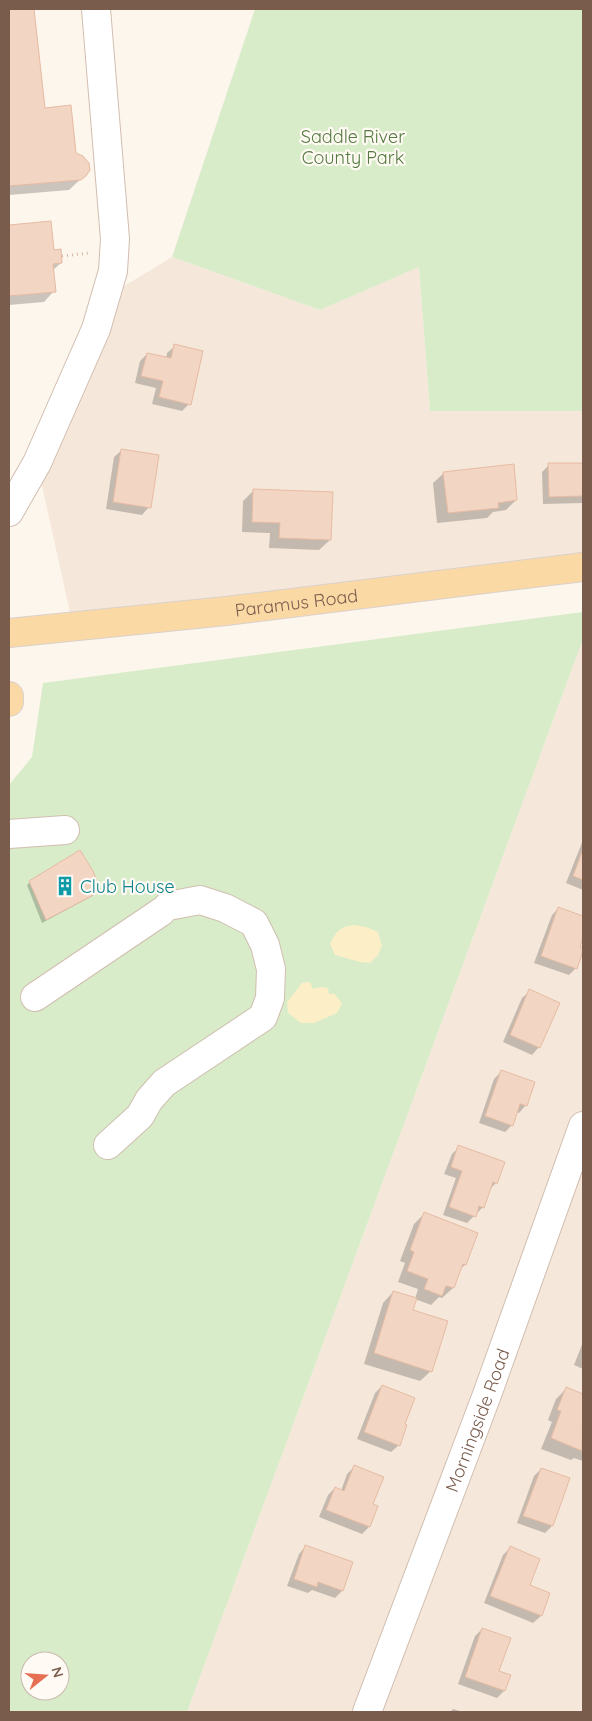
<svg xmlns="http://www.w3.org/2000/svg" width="592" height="1721" font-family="Quicksand,sans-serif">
  <rect width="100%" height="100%" fill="#fdf6ec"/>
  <!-- residential -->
  <path fill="#f5e8da" d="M172 257 320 310 419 267 430 411H583V567L73 626 37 463 106 297Z
    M583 639V1712H187Z"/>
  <!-- green -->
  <path fill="#d8ecc9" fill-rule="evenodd" d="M255 9H583V411H430L419 267 320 310 172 257Z
    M583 612V639L187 1712H9V785L32 757 43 683ZM30 1661H60V1691H30Z"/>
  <!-- sand -->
  <path fill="#fcefc7" d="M354 925 366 927 378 932 382 946 378 955 370 963 360 962 335 955 330 944C337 931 339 927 354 925Z
    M310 982 313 989 321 987 328 988 329 994H335L342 1004 337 1013 314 1023H301L288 1013 287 1002 302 983Z"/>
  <!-- shadow -->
  <path fill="#0003" d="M9 9H33L43 109 75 154 85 175 69 190 9 195Z
    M50 222 52 251 61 263 52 271 54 291 44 302 9 305V226Z
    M175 346 189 404 182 411 152 404 156 388 135 383 140 361 147 354 166 359 167 353Z
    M122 450 149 507 142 515 106 509 114 457Z
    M583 464V503L543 504 542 472 549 465Z
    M444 473 516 500 506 510 493 512 487 518 437 523 433 483Z
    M254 490 330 540 319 550 269 548 270 533 242 532 243 501Z
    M583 840V890L566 883Z
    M30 882 99 891 96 894 42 923 27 885Z
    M559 908 583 917V933L578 947 576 968 569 975 534 963 552 915Z
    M530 991 539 1047 532 1055 503 1042 522 998Z
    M501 1072 526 1105 519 1113 516 1112 512 1125 505 1132 479 1123 494 1079Z
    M459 1147 496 1183 488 1191 483 1207 467 1223 443 1215 456 1178 444 1174 452 1154Z
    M424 1214 476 1234 465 1265 459 1270 453 1288 442 1298 439 1297 431 1305 415 1299 412 1310 431 1371 420 1381 364 1364 383 1303 393 1292 415 1299 418 1289 398 1282 405 1263 400 1261 414 1224Z
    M583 1342V1369L574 1365Z
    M382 1386 403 1425 399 1445 391 1452 357 1439 375 1393Z
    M566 1389 583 1395V1461L574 1458 571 1460 541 1449 552 1422 548 1420 556 1399Z
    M354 1467 372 1505 376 1507 369 1527 362 1534 319 1517 328 1495 335 1488 341 1491 347 1474Z
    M541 1469 552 1526 545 1533 517 1523 534 1476Z
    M306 1546 342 1591 335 1598 312 1590 308 1593 287 1586 299 1554Z
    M510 1548 529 1586 549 1594 541 1616 533 1623 484 1603 503 1555Z
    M482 1629 498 1671 509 1675 504 1691 497 1698 458 1684 475 1636Z
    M453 1709 463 1712H450Z"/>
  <!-- building -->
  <path fill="#f3d5c3" stroke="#e6bba3" d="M9 9H34L45 108 71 105 76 153 83 156 89 163 90 170 86 176 81 180 9 186Z
    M51 221 54 250 61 249 62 263 53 264 56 292 9 296V225Z
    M174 344 203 351 191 405 159 397 163 381 141 376 147 353 171 358Z
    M121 449 159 455 151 508 113 502Z
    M548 463H583V496L549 497Z
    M514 464 517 500 498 503 499 508 448 513 443 472Z
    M253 489 333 492 331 540 279 538 280 523 252 522Z
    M583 849V880L573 876Z
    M80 850 93 871 101 891 46 920 29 881Z
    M558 907 583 916V937L580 947 583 948V951L577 969 541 956Z
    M529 989 560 1003 540 1048 510 1035Z
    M501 1070 535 1082 527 1106 520 1104 513 1126 485 1116Z
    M458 1145 505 1162 497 1184 493 1182 484 1208 479 1206 476 1217 449 1207 462 1171 451 1167Z
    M424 1212 478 1233 466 1265 463 1264 454 1288 446 1286 442 1296 424 1289 428 1279 407 1271 414 1252 410 1250Z
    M393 1291 417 1298 413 1310 448 1321 432 1372 374 1353Z
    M382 1385 415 1398 405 1424 407 1425 400 1446 364 1432Z
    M566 1387 583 1394 582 1451 551 1438 561 1411 557 1410Z
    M354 1465 384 1477 373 1504 378 1506 370 1527 326 1510 335 1487 344 1491Z
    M541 1468 570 1478 553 1526 523 1516Z
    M305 1545 353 1562 343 1591 318 1582 317 1587 294 1579Z
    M510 1546 540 1559 530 1585 550 1593 542 1616 490 1596Z
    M482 1628 511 1638 499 1671 511 1675 505 1691 465 1677Z"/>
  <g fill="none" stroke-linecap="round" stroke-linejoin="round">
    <defs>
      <g id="minor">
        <path d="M9 512 37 463 96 329 113 271 115 239 96 9"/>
        <path d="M9 834 65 830"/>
        <path d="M35 997 161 912"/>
        <path d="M108 1145 140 1116 149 1100 164 1083 263 1017 270 998 271 969 265 945 254 923 225 908 200 900 168 906"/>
        <path id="s1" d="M367 1712 488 1392 583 1126"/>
      </g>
      <g id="major">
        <path id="s2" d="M9 633 226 611 583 567"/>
        <path d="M9 696V702"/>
      </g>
    </defs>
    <!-- minor casing -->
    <use href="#minor" stroke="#d1beb0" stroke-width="30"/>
    <!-- major casing -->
    <use href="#major" stroke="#dad1cd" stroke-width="30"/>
    <!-- path -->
    <path stroke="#d9b8a5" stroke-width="3" stroke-dasharray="1 4" stroke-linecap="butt" d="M62 256 89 253"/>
    <!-- minor -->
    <use href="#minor" stroke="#fff" stroke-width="28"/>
    <!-- major -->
    <use href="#major" stroke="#fbd9a5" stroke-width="28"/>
  </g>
  <!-- icons -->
  <defs>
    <symbol id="building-bare" viewBox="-9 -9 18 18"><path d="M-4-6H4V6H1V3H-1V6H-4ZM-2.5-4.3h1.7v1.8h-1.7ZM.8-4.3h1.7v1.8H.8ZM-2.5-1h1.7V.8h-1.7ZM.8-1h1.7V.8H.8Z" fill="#0f9aa8" stroke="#fffaf3" stroke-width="2.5" paint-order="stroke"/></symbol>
  </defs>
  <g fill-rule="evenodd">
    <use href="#building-bare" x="51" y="872" width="28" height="28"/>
  </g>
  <g text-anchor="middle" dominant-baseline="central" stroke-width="4.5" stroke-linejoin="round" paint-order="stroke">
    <!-- park labels -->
    <g font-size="18" fill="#537a41" stroke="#fffaf3">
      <text x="353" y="136">Saddle River<tspan x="353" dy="21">County Park</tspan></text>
    </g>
    <!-- street labels -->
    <g font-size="18" fill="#7a5c4d" stroke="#fffaf3">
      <text stroke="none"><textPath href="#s2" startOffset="289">Paramus Road</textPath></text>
      <text stroke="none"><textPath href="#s1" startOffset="312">Morningside Road</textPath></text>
    </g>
    <!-- culture labels -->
    <g font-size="18" fill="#0d838f" stroke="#fffaf3" text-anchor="start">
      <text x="80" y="886">Club House</text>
    </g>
  </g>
  <!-- border -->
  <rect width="592" height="1721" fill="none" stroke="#7a5c4d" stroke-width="20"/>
  <!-- north arrow -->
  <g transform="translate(45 1676) rotate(73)"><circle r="24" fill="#fffaf3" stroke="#cabbb1"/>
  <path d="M0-4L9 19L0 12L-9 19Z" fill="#e76f51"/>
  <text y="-8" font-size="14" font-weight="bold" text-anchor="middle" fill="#7a5c4d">N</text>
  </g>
</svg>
